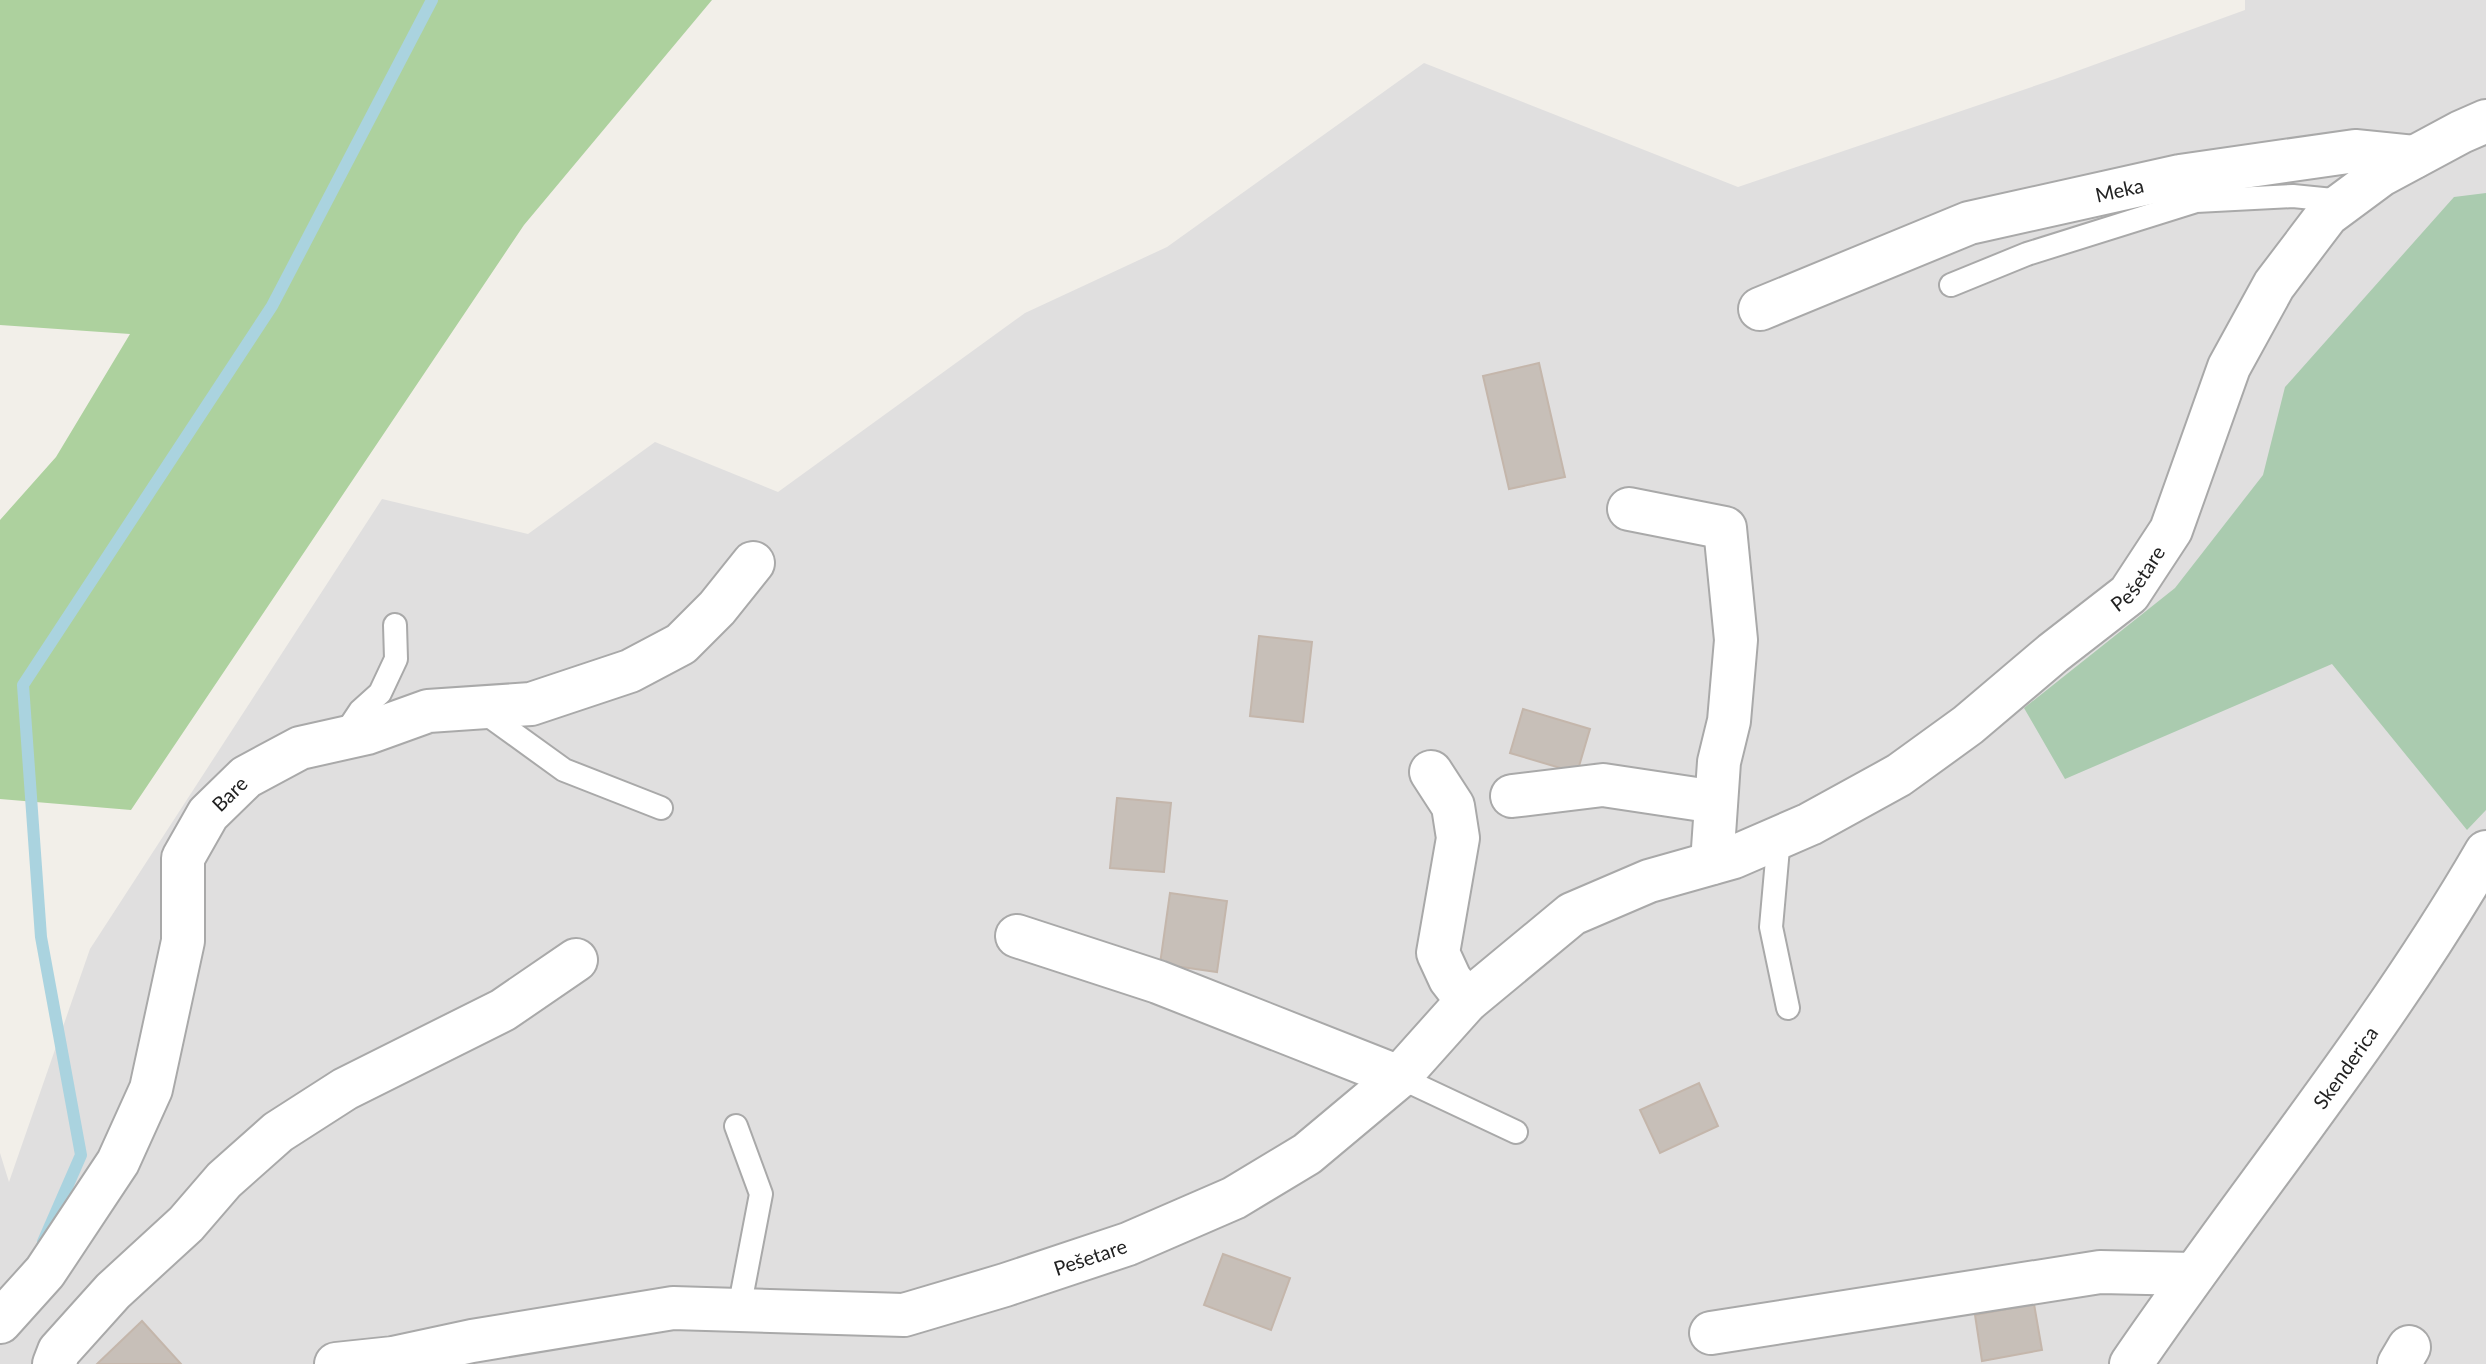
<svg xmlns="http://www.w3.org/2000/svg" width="2486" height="1364" font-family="Lato,sans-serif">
  <rect width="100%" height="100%" fill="#f2efe9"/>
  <!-- residential -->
  <path fill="#e0dfdf" d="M2245 0H2486V1364H0V1153L9 1182 90 949 382 499 528 534 655 442 778 492 1025 313 1167 247 1424 63 1738 187 2055 79 2245 10Z"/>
  <!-- forest -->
  <path fill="#add19e" d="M0 0H712L524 225 131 810 0 799V520L56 457 130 334 0 325Z"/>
  <!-- cemetery -->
  <path fill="#aacbaf" d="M2486 193V810L2467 830 2332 664 2065 779 2024 708 2175 588 2263 475 2285 387 2454 197Z"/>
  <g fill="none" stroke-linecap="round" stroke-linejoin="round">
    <!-- stream -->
    <path stroke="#aad3df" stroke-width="12" d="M43 1242 81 1155 41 937 23 685 272 306 432 0"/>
  </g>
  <!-- building -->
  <path fill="#c7bfb8" stroke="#c4b6ab" stroke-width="2" d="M1539 363 1565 477 1509 489 1483 376Z
    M1259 636 1312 642 1303 722 1250 716Z
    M1523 709 1590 729 1577 773 1510 753Z
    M1117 798 1171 803 1164 872 1110 868Z
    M1170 893 1227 901 1217 972 1160 964Z
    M1699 1083 1718 1126 1660 1153 1640 1110Z
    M1223 1254 1290 1278 1271 1330 1204 1305Z
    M2034 1304 2042 1350 1982 1361 1975 1315Z
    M142 1321 181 1364H97Z"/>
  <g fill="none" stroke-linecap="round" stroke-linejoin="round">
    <defs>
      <path id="lane" d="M1951 285 2027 254 2196 201 2293 196 2343 201
        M481 710 564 770 661 808
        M342 738 360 711 380 693 396 659 395 625
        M1779 837 1771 927 1788 1008
        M1399 1077 1516 1132
        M736 1126 761 1194 739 1309"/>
      <g id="street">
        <path id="s1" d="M1760 309 1969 223 2180 176 2355 151 2414 157"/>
        <path d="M1629 509 1725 528 1736 640 1729 721 1719 762 1712 863"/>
        <path d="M1431 772 1453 806 1458 838 1438 953 1450 979 1467 1001"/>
        <path d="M1512 796 1603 785 1716 802"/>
        <path d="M1017 936 1158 982 1399 1077"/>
        <path id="s2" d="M0 1322 45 1272 118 1162 151 1089 183 941V858L208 814 246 777 300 748 367 733 428 711 531 704 630 671 681 644 717 608 753 563"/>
        <path d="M1711 1333 2100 1272 2194 1274"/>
        <path d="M54 1364 59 1351 113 1291 186 1224 224 1180 278 1132 345 1089 503 1010 576 960"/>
        <path id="s3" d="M336 1364 393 1358 472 1341 673 1308 904 1315 1005 1285 1128 1244 1234 1198 1307 1154 1399 1077 1467 1001 1572 914 1649 881 1734 857 1810 824 1899 775 1968 725 2053 653 2129 594 2171 530 2229 367 2274 285 2327 215 2381 175 2461 132 2486 121"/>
        <path id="s4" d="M2131 1364C2248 1193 2382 1032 2486 852"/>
        <path d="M2399 1364 2409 1347"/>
      </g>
    </defs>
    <!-- lane casing -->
    <use href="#lane" stroke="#a9a9a9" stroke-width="26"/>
    <!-- street casing -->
    <use href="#street" stroke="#a9a9a9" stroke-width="46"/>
    <!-- lane -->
    <use href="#lane" stroke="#fff" stroke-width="22"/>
    <!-- street -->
    <use href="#street" stroke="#fff" stroke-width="42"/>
  </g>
  <g text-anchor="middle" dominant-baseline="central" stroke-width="8" stroke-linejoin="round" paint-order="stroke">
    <!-- street labels -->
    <g font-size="20" fill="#222" stroke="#fff">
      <text stroke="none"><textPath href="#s1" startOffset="380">Meka</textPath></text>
      <text stroke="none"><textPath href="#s3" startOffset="2034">Pešetare</textPath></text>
      <text stroke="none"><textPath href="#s2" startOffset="594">Bare</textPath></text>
      <text stroke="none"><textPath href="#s4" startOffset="366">Skenderica</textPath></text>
      <text stroke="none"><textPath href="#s3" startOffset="768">Pešetare</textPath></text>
    </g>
  </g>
</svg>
